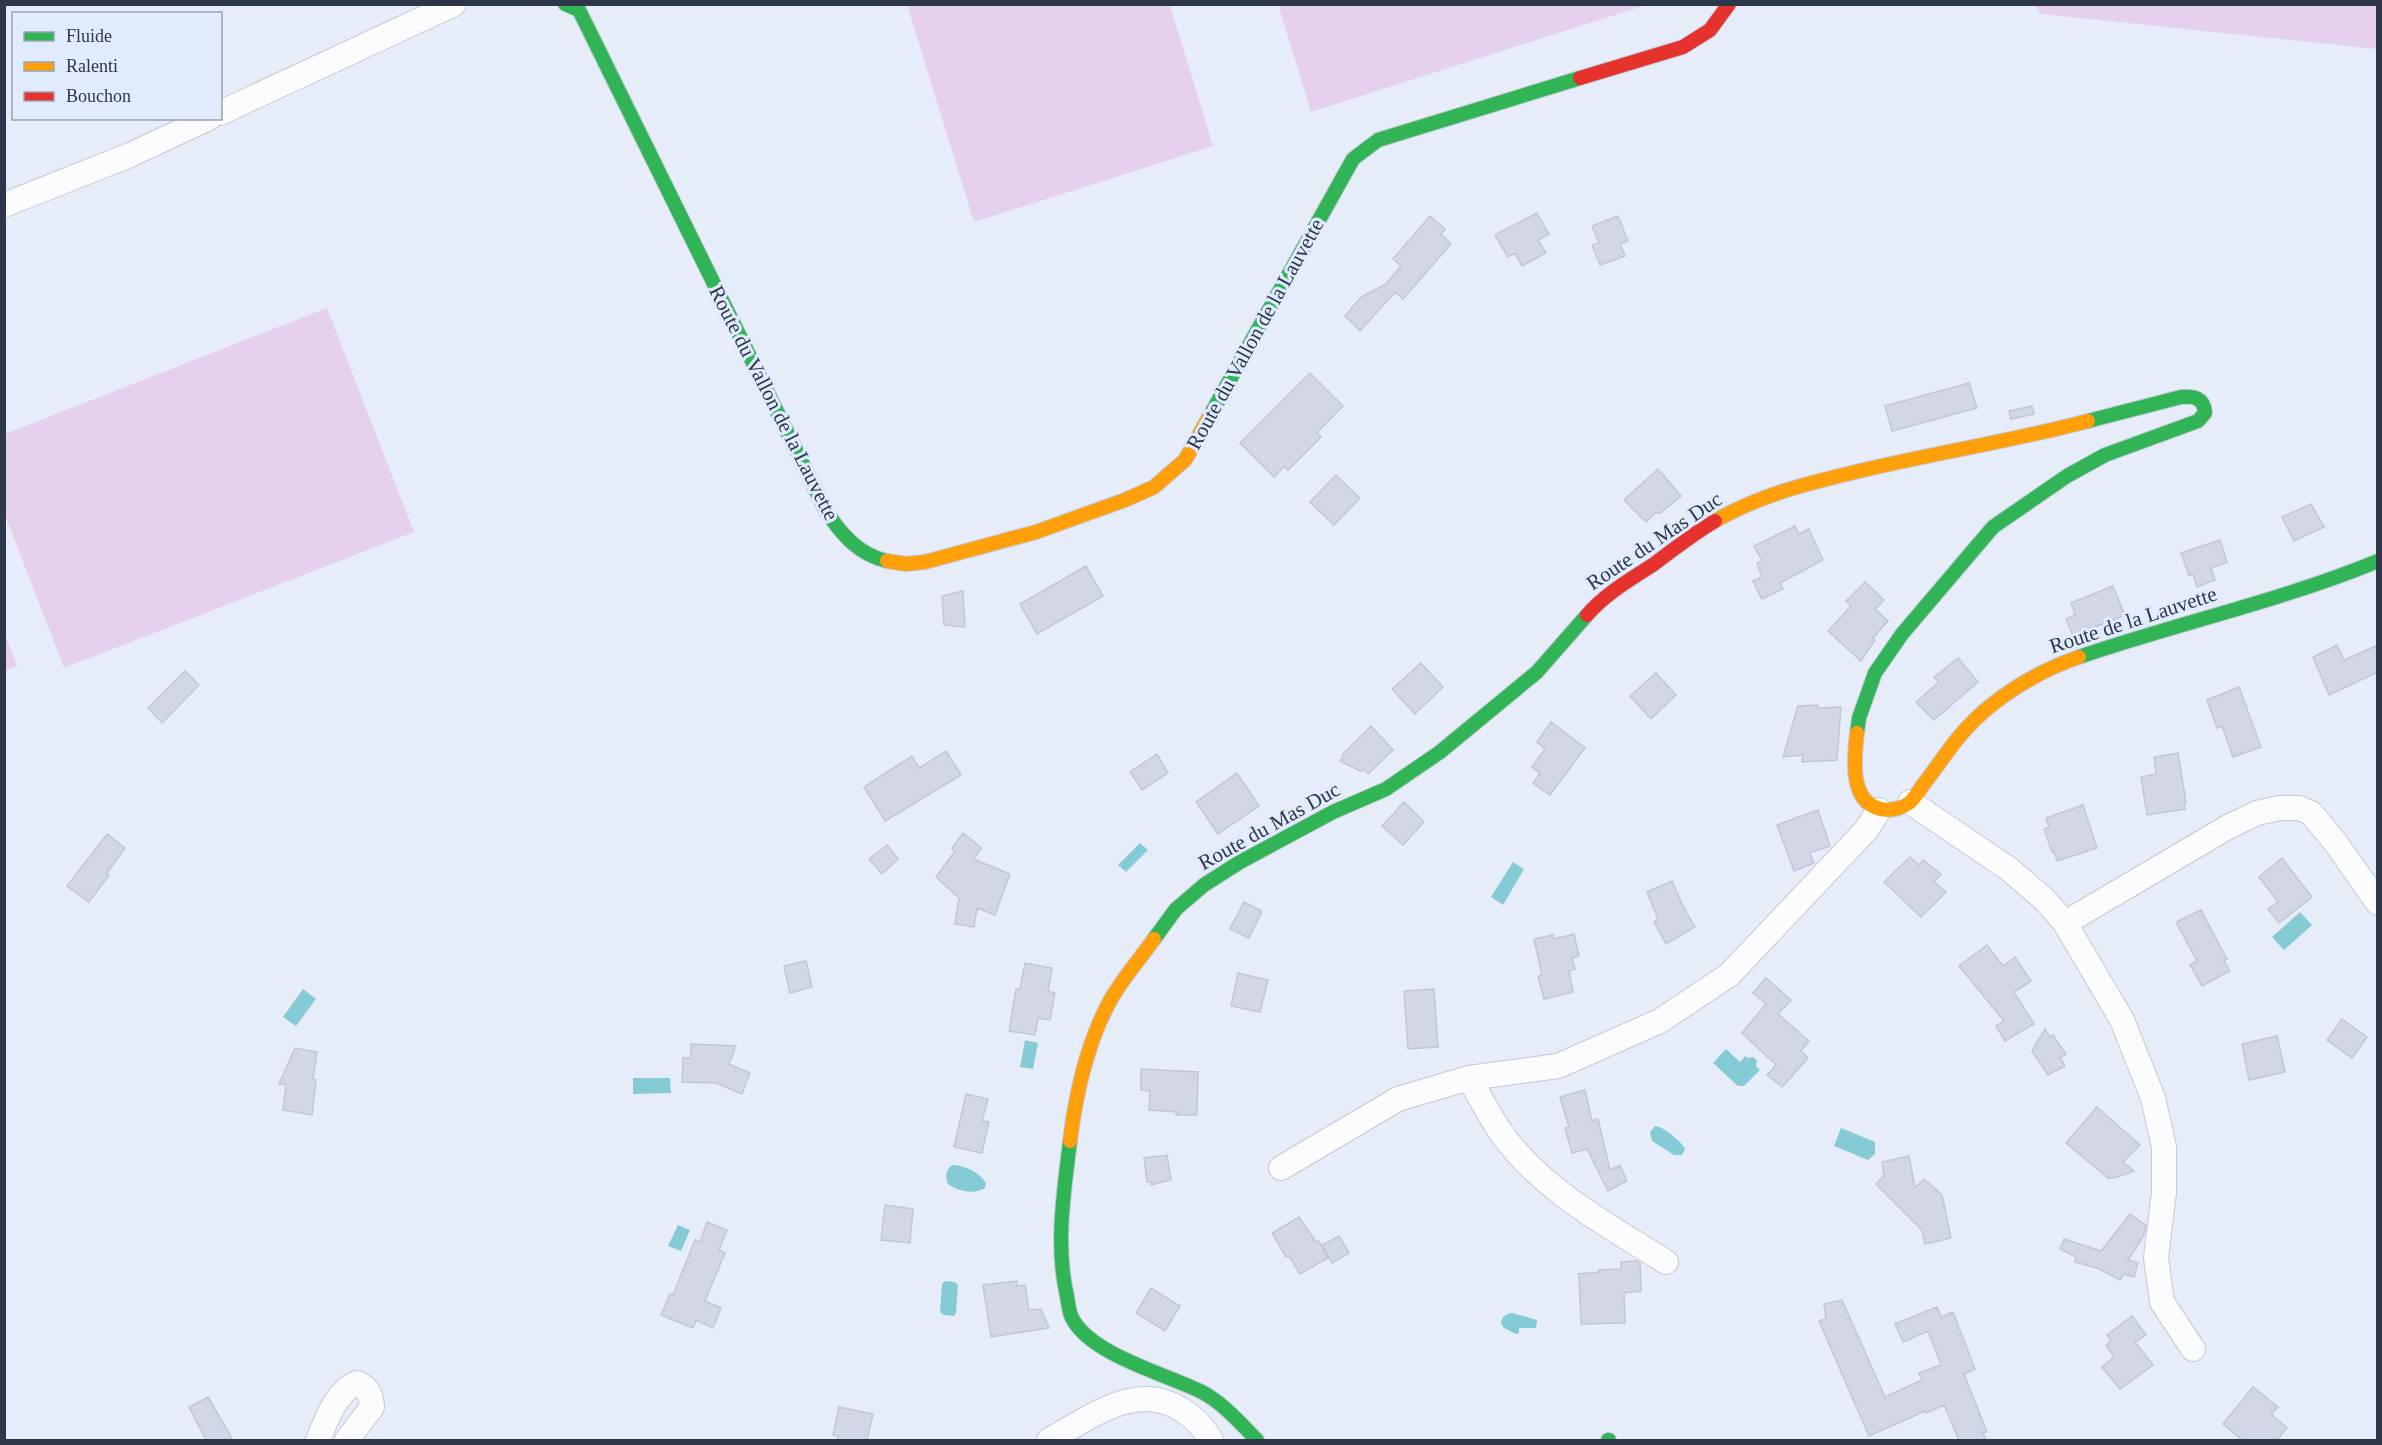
<svg xmlns="http://www.w3.org/2000/svg" width="2382" height="1445" font-family="'Times New Roman',serif">
  <rect width="100%" height="100%" fill="#e7edf8"/>
  <!-- green -->
  <path fill="#e5d0ee" d="M1278 4H1646V5L1311 112Z
    M907 5H1170L1213 146 974 222Z
    M2034 5H2377V49L2041 14Z
    M327 308 414 532 64 668 5 515V434Z
    M5 634 17 666 5 671H4Z"/>
  <!-- water -->
  <path fill="#84cbd5" d="M1140 843 1148 850 1126 872 1118 865Z
    M1513 862 1524 869 1503 905 1491 897Z
    M2300 912 2312 925 2284 950 2272 937Z
    M303 989 316 999 296 1026 283 1017Z
    M1025 1040 1038 1043 1033 1069 1020 1067Z
    M1726 1049 1740 1062 1745 1056 1748 1058 1753 1057 1757 1060 1756 1066 1760 1070 1744 1086H1738L1713 1063Z
    M633 1078H670L671 1093 633 1094Z
    M1655 1126C1663 1126 1682 1142 1685 1149L1682 1155H1674L1652 1141 1650 1132Z
    M1841 1128 1875 1142V1154L1868 1160 1834 1146Z
    M953 1165C966 1166 979 1172 986 1183L985 1188C974 1195 959 1191 949 1185 944 1179 946 1168 953 1165Z
    M678 1225 690 1230 681 1251 668 1246Z
    M945 1281 955 1282 958 1285 956 1313 954 1316 944 1315 940 1312 942 1284Z
    M1512 1313 1537 1320 1536 1328H1519V1333L1516 1334 1504 1328 1501 1323C1502 1316 1506 1314 1512 1313Z"/>
  <!-- building -->
  <path fill="#d2d6e5" stroke="#c3c6d4" stroke-width="1.5" d="M1537 213 1549 234 1538 240 1546 253 1522 266 1515 253 1508 257 1495 235Z
    M1430 216 1445 229 1441 234 1451 244 1403 299 1395 292 1360 331 1345 316 1361 297 1386 284 1401 266 1393 259Z
    M1618 216 1628 241 1620 244 1625 256 1600 265 1592 245 1599 243 1592 226Z
    M1310 373 1343 406 1317 433 1321 437 1288 470 1285 466 1274 477 1240 443Z
    M1969 383 1977 408 1892 431 1885 406Z
    M2032 406 2034 414 2011 419 2009 411Z
    M1658 469 1681 496 1661 513H1655L1646 522 1624 500Z
    M1336 475 1360 498 1334 525 1310 502Z
    M2311 504 2324 527 2294 541 2282 517Z
    M1795 526 1799 534 1809 529 1823 560 1780 583 1783 589 1762 599 1753 581 1762 577 1757 563 1762 561 1754 546Z
    M2220 540 2227 562 2211 568 2215 580 2197 587 2193 574 2189 576 2181 553Z
    M1086 566 1103 596 1037 634 1020 604Z
    M1865 582 1884 600 1875 609 1888 621 1873 638 1875 640 1861 661 1828 631 1851 606 1846 601Z
    M2113 586 2125 615 2073 636 2066 619 2075 615 2071 603Z
    M963 591 965 627 944 625 942 596Z
    M2337 645 2344 660 2378 645V672L2329 695 2313 657Z
    M1958 658 1978 682 1934 720 1916 702 1939 682 1934 677Z
    M1421 663 1443 687 1415 714 1392 689Z
    M185 671 199 685 162 723 148 708Z
    M1656 673 1676 695 1651 719 1630 696Z
    M2239 687 2261 747 2233 757 2222 726 2217 728 2207 700Z
    M1818 705V708L1841 707 1837 760 1802 762 1803 755 1783 757 1798 706Z
    M1551 722 1585 748 1550 795 1533 783 1540 773 1532 767 1545 749 1537 742Z
    M1371 726 1393 750 1368 774 1364 770 1360 771 1340 761 1343 757 1342 755Z
    M946 751 961 775 885 821 864 787 912 756 919 768Z
    M2178 753 2186 802H2184L2185 809 2147 815 2141 777 2156 774 2154 757Z
    M1157 754 1168 773 1142 790 1130 772Z
    M1237 773 1259 806 1218 834 1196 802Z
    M1404 802 1424 822 1403 845 1382 826Z
    M2083 805 2097 848 2057 861 2054 851 2052 852 2044 829 2049 827 2046 818Z
    M1818 810 1830 846 1810 853 1814 863 1794 871 1777 825Z
    M963 833 982 848 973 859 1010 874 995 915 977 908 974 927 955 924 959 898 936 877 955 851 952 848Z
    M107 834 125 848 107 873 109 875 89 902 67 886Z
    M887 845 898 859 882 874 869 859Z
    M1910 857 1919 865 1923 860 1941 874 1934 882 1946 892 1921 917 1884 882Z
    M2282 858 2312 897 2279 923 2268 909 2278 902 2259 877Z
    M1672 881 1683 906 1695 927 1666 944 1654 922 1658 919 1647 892Z
    M1244 902 1262 911 1249 938 1230 929Z
    M2201 910 2227 959 2224 961 2230 971 2202 986 2190 965 2197 961 2176 922Z
    M1574 934 1579 956 1572 958 1575 969 1569 971 1573 992 1544 999 1538 976 1542 975 1534 939 1553 935 1554 939Z
    M1987 945 2003 966 2015 957 2031 981 2014 992 2034 1024 2005 1041 1996 1026 2004 1021 1959 966Z
    M806 961 812 987 790 993 784 966Z
    M1025 963 1052 968 1048 991 1055 993 1050 1020 1038 1018 1035 1035 1009 1031 1016 989H1020Z
    M1238 973 1268 980 1260 1012 1231 1006Z
    M1766 978 1791 1000 1778 1014 1809 1041 1801 1051 1808 1058 1782 1087 1767 1075 1776 1065 1742 1033 1766 1004 1753 993Z
    M1434 989 1438 1047 1408 1049 1404 991Z
    M2342 1019 2367 1037 2352 1058 2327 1040Z
    M2045 1029 2050 1037 2053 1035 2066 1054 2060 1058 2065 1066 2048 1075 2032 1051Z
    M2277 1036 2285 1072 2249 1080 2242 1044Z
    M691 1044 736 1046 729 1064 750 1073 742 1094 716 1083 682 1082 683 1058H691Z
    M295 1048 317 1052 313 1079 316 1080 312 1115 283 1110 286 1085 279 1084Z
    M1141 1069 1198 1072 1197 1115H1176L1177 1112 1149 1110 1150 1091 1141 1090Z
    M1585 1090 1592 1121 1598 1119 1610 1170 1620 1165 1627 1181 1608 1191 1587 1149 1572 1153 1565 1128 1569 1127 1560 1097Z
    M966 1094 988 1099 982 1121 989 1122 982 1153 954 1147Z
    M2097 1107 2140 1145 2123 1162 2134 1171 2115 1178H2108L2066 1143Z
    M1167 1155 1171 1180 1151 1185V1182H1147L1144 1158Z
    M1909 1156 1915 1188 1924 1179 1942 1195 1951 1238 1925 1244 1922 1230 1876 1184 1884 1176 1882 1162Z
    M885 1205 913 1209 910 1243 881 1240Z
    M2130 1214 2146 1225 2144 1235 2128 1260 2138 1263 2134 1277 2124 1274 2120 1280 2097 1268 2075 1262 2076 1257 2060 1249 2064 1239 2101 1251Z
    M1299 1217 1316 1242 1319 1241 1328 1258 1300 1274 1289 1256 1286 1257 1272 1233Z
    M707 1222 727 1230 719 1250 725 1253 705 1301 721 1308 713 1328 696 1320 693 1328 661 1315 670 1294 673 1295 695 1240 700 1242Z
    M1339 1236 1349 1253 1332 1263 1322 1245Z
    M1637 1261 1640 1263 1641 1291 1624 1293 1625 1323 1581 1324 1579 1274 1600 1272 1599 1270 1621 1269V1262Z
    M1017 1281V1286L1025 1285 1029 1310 1041 1309 1049 1328 991 1337 983 1285Z
    M1151 1288 1180 1306 1165 1331 1136 1313Z
    M1842 1300 1885 1397 1922 1380 1919 1373 1941 1365 1928 1331 1903 1342 1895 1324 1937 1307 1941 1317 1953 1312 1975 1369 1964 1374 1987 1432 1983 1433 1986 1440H1959L1944 1405 1926 1413 1925 1411 1869 1436 1819 1321 1826 1319 1824 1304Z
    M2132 1316 2146 1335 2135 1342 2153 1365 2120 1389 2102 1367 2114 1357 2106 1345 2111 1341 2107 1335Z
    M2253 1387 2278 1407 2271 1414 2287 1428 2277 1440H2242L2223 1424Z
    M208 1397 233 1440H206L189 1407Z
    M839 1407 873 1414 867 1440H837L838 1436 833 1435Z"/>
  <g fill="none" stroke-linecap="round" stroke-linejoin="round">
    <defs>
      <path id="street" d="M220 113 454 4
        M4 205 130 155 209 118
        M1910 802 2009 869 2045 900 2065 923 2122 1020 2153 1098 2164 1147V1192L2156 1258 2162 1302 2193 1349
        M2065 923 2228 827 2257 813 2279 808H2299L2311 813 2335 842 2378 903
        M1281 1168 1398 1099 1469 1078
        M1666 1262C1608 1225 1544 1192 1502 1134 1490 1117 1480 1097 1469 1078L1558 1066 1660 1021 1729 975 1867 829 1879 810
        M318 1440C326 1421 336 1391 357 1383 369 1388 371 1395 372 1407L347 1440
        M1049 1440C1090 1418 1137 1380 1182 1410 1195 1418 1204 1428 1211 1440"/>
      <path id="fast" d="M565 4 579 10 826 511C841 534 859 555 887 561
        M1208 419 1353 159 1378 140 1580 78
        M2079 657C2178 623 2281 601 2378 561
        M1857 733 1859 718 1875 673 1902 634 1993 527 2067 476 2105 455 2198 421 2205 413C2204 398 2195 396 2181 397L2088 421
        M1154 939 1176 909 1204 885 1240 862 1333 812 1386 789 1440 752 1537 672 1587 615
        M1070 1141C1064 1192 1055 1245 1067 1296 1068 1302 1069 1312 1072 1318 1091 1355 1166 1374 1202 1392 1223 1403 1241 1424 1257 1440
        M1608 1440H1609"/>
      <path id="slow" d="M1715 521C1756 497 1801 485 1847 474 1927 454 2009 442 2088 421
        M887 561 906 564 925 562 1036 532 1125 500 1154 487 1185 460 1208 419
        M1857 733C1855 749 1853 772 1858 787 1865 810 1889 816 1909 803 1914 799 1919 791 1923 785 1937 767 1949 748 1964 731 1993 698 2038 671 2079 657
        M1070 1141C1076 1092 1087 1042 1111 999 1123 978 1140 959 1154 939"/>
      <path id="jam" d="M1580 78 1683 47 1710 30 1729 4
        M1587 615C1606 593 1630 580 1654 564 1674 549 1693 534 1715 521"/>
    </defs>
    <!-- street casing -->
    <use href="#street" stroke="#c2c9d6" stroke-width="26"/>
    <!-- fast casing -->
    <use href="#fast" stroke="#c2c9d6" stroke-width="16"/>
    <!-- slow casing -->
    <use href="#slow" stroke="#c2c9d6" stroke-width="16"/>
    <!-- jam casing -->
    <use href="#jam" stroke="#c2c9d6" stroke-width="16"/>
    <!-- street -->
    <use href="#street" stroke="#fbfcfe" stroke-width="24"/>
    <!-- fast -->
    <use href="#fast" stroke="#30b455" stroke-width="14"/>
    <!-- slow -->
    <use href="#slow" stroke="#ff9f0a" stroke-width="14"/>
    <!-- jam -->
    <use href="#jam" stroke="#e5322d" stroke-width="14"/>
  </g>
  <g text-anchor="middle" dominant-baseline="central" stroke-width="6" stroke-linejoin="round" paint-order="stroke">
    <!-- street labels -->
    <g font-size="21" fill="#2e374a" stroke="#e1ebfe">
      <text transform="translate(1255 334) rotate(-61)">Route du Vallon de la Lauvette</text>
      <text transform="translate(774 403) rotate(63)">Route du Vallon de la Lauvette</text>
      <text transform="translate(1654 541) rotate(-34)">Route du Mas Duc</text>
      <text transform="translate(2133 620) rotate(-18)">Route de la Lauvette</text>
      <text transform="translate(1269 826) rotate(-29)">Route du Mas Duc</text>
    </g>
  </g>
  <!-- border -->
  <rect width="2382" height="1445" fill="none" stroke="#2e374a" stroke-width="12"/>
  <!-- legend -->
  <rect x="12" y="12" width="210" height="108" fill="#e1ebfe" stroke="#99a3b6" stroke-width="1.5"/>
  <rect x="24" y="32" width="30" height="9" fill="#30b455" stroke="#99a3b6" stroke-width="1.5"/>
  <text x="66" y="42" font-size="18" fill="#2e374a">Fluide</text>
  <rect x="24" y="62" width="30" height="9" fill="#ff9f0a" stroke="#99a3b6" stroke-width="1.5"/>
  <text x="66" y="72" font-size="18" fill="#2e374a">Ralenti</text>
  <rect x="24" y="92" width="30" height="9" fill="#e5322d" stroke="#99a3b6" stroke-width="1.5"/>
  <text x="66" y="102" font-size="18" fill="#2e374a">Bouchon</text>
</svg>
